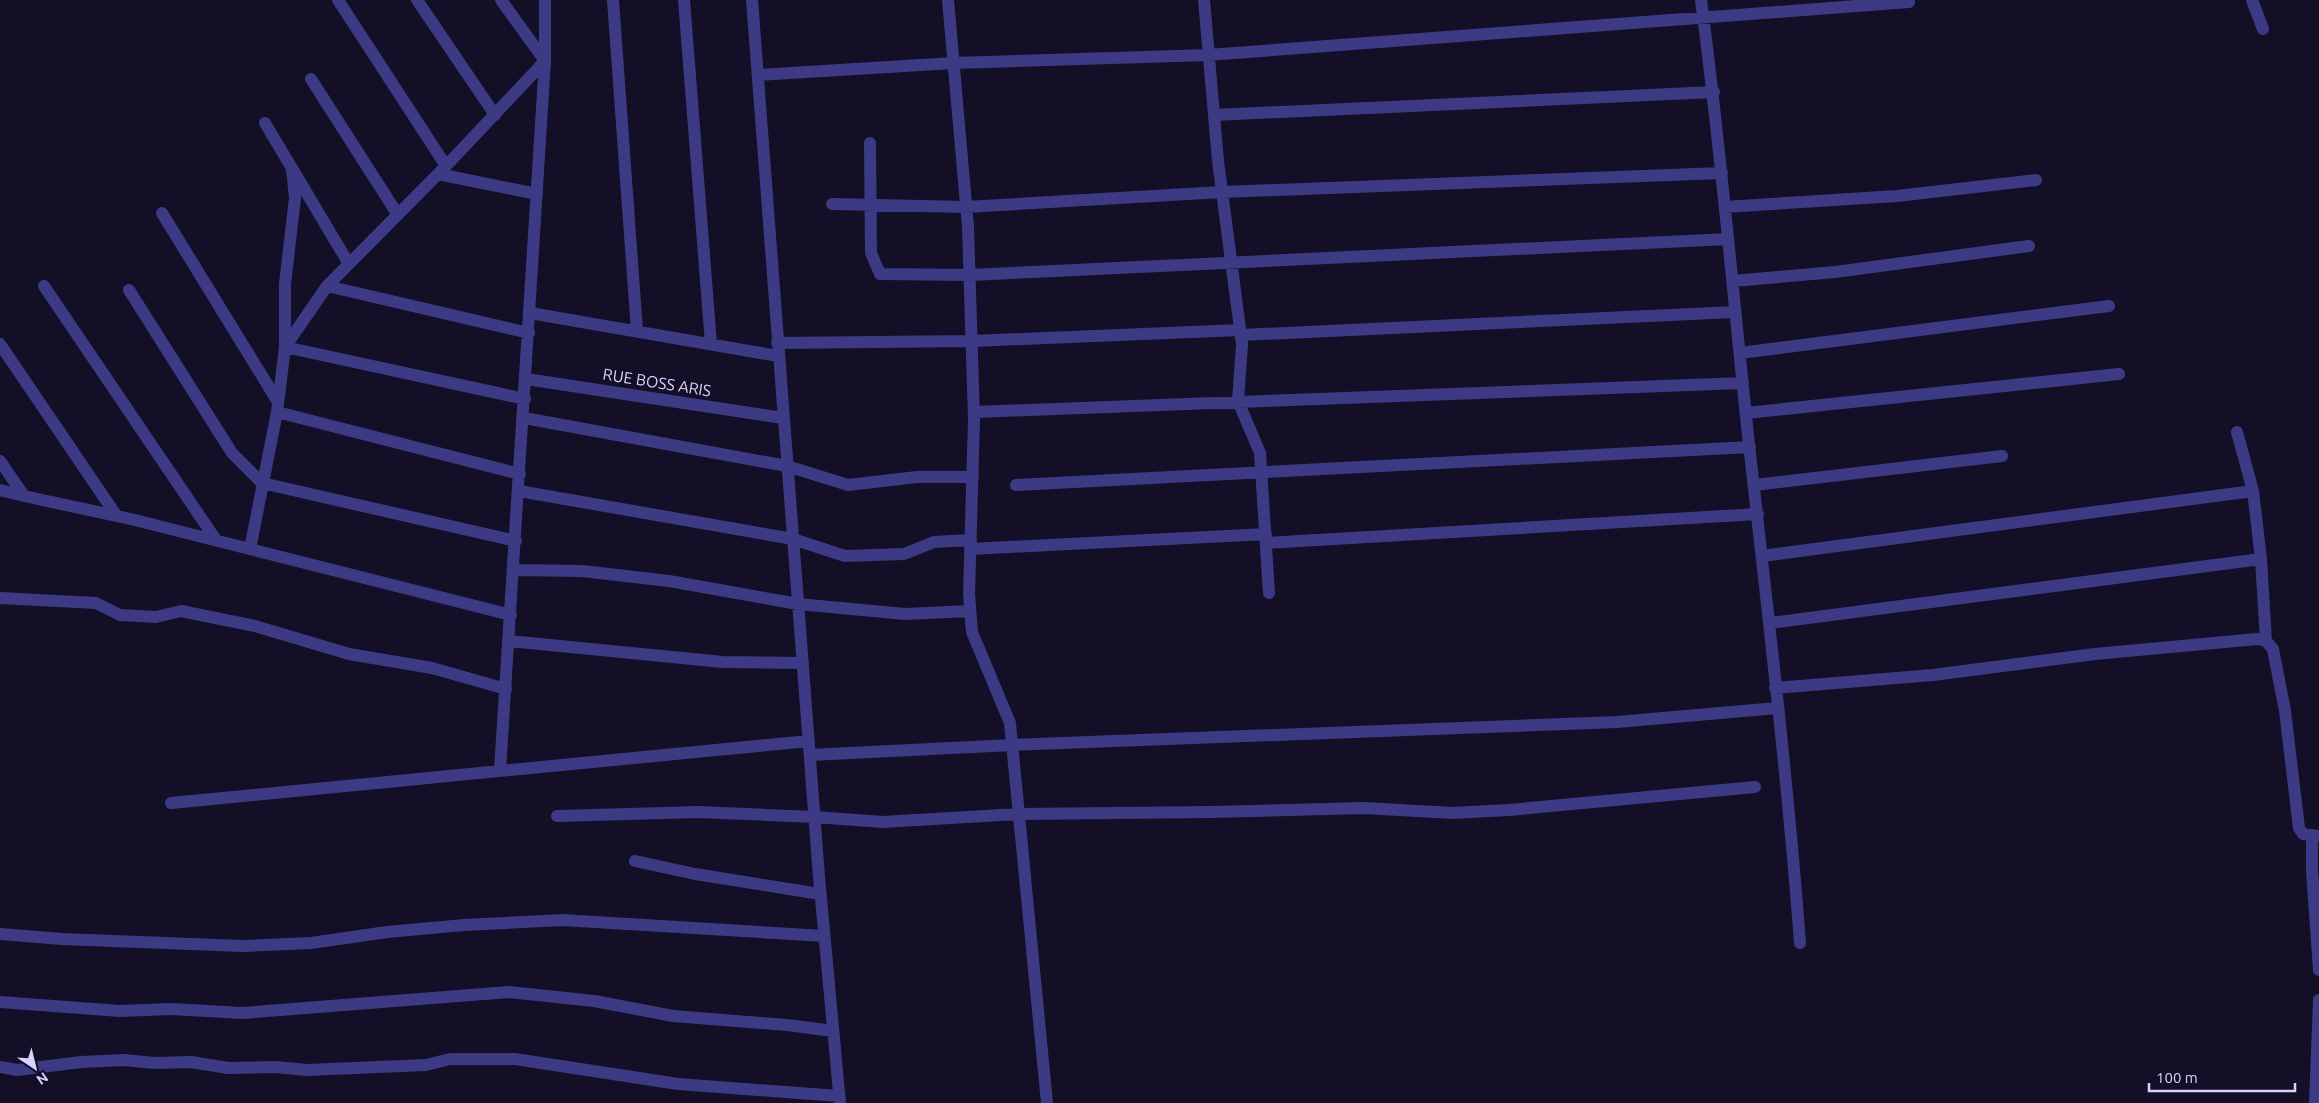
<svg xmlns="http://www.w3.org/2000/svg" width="2319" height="1103" font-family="Ubuntu,sans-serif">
  <rect width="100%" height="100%" fill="#130f26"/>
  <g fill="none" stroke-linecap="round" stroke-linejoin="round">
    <!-- minor -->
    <path stroke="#3d3a85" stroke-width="12" d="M338 0 446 166
      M417 0 495 115
      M613 0 637 331
      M684 0 711 344
      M752 0 819 877 840 1103
      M948 0 968 227 974 419 969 594 972 632 1010 723 1047 1103
      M1204 0 1218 161 1242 344 1238 401 1260 453 1269 593
      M1701 0C1720 142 1732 284 1747 426 1766 598 1787 770 1800 943
      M2252 0 2263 29
      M758 75 953 63 1208 55 1909 2
      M311 79 398 215
      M1214 115 1714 92
      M265 123 349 264
      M870 143 871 253 880 274 970 275 1728 239
      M292 169 295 198 285 284V347L525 399
      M438 174 537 194
      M832 204 966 207 1222 192 1722 173
      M1725 207 1897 196 2036 180
      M162 213 278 402
      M1733 281 1835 272 2029 246
      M44 286 216 540
      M327 286 529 333
      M129 290 232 453 262 483 516 541
      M530 313 778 356
      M1241 335 1735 312
      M777 343 972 341 1240 330
      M0 344 116 515
      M1740 353 2109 306
      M526 379 783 418
      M277 412 520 474
      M974 412 1743 383
      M1746 413 2119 374
      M524 418 787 466 848 485 917 477H973
      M2237 432 2253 491 2261 559 2266 641
      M0 461 24 496 135 520 511 615
      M1016 485 1750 447
      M1754 485 2002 456
      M0 490 24 496
      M519 491 793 539 845 556 904 554 934 542 971 540
      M1267 543 1758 514
      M250 549 277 412 285 347 327 286 446 166 545 61 501 0
      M971 549 1266 534
      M1762 556 2253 491
      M514 570 582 571 669 581 798 604 905 614 970 611
      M0 598 96 603 120 615 156 617 181 611 255 626 349 654 432 668 506 689
      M1770 623 2261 559
      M509 641 723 662 803 663
      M1775 688 1933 675 2095 654 2257 639 2266 641 2273 649 2285 711 2299 828 2303 834 2319 836
      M810 755 1012 745 1617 722 1777 708
      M500 770 545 61V0
      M171 803 809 741
      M557 816 699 812 814 817 883 822 1019 814 1211 812 1364 808 1453 813 1509 810 1755 787
      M2312 836V871L2319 970
      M635 861 695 874 820 894
      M0 934 62 939 243 946 311 943 387 932 464 925 562 920 824 936
      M0 1002 120 1011 171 1009 242 1013 509 992 594 1001 673 1016 787 1025 833 1031
      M0 1067 17 1070 81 1062 124 1060 154 1063 191 1062 228 1068 275 1067 307 1070 426 1065 450 1059H515L678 1084 839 1096
      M2315 1103 2319 1000"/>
  </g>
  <g text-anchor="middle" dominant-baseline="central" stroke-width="4" stroke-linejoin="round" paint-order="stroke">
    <!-- street labels -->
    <g font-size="16" fill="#d9d4ff" stroke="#130f26">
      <text transform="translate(657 382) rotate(9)">RUE BOSS ARIS</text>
    </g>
  </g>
  <!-- north arrow -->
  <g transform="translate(35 1068) rotate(145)" stroke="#130f26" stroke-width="4" paint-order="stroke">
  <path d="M0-4L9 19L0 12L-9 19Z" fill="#d9d4ff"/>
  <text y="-8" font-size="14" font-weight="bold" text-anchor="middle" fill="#d9d4ff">N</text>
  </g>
  <!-- scale -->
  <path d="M2149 1083v8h146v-8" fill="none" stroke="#d9d4ff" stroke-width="2.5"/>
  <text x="2156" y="1083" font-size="15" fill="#d9d4ff" stroke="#130f26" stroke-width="4" paint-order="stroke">100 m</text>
</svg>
